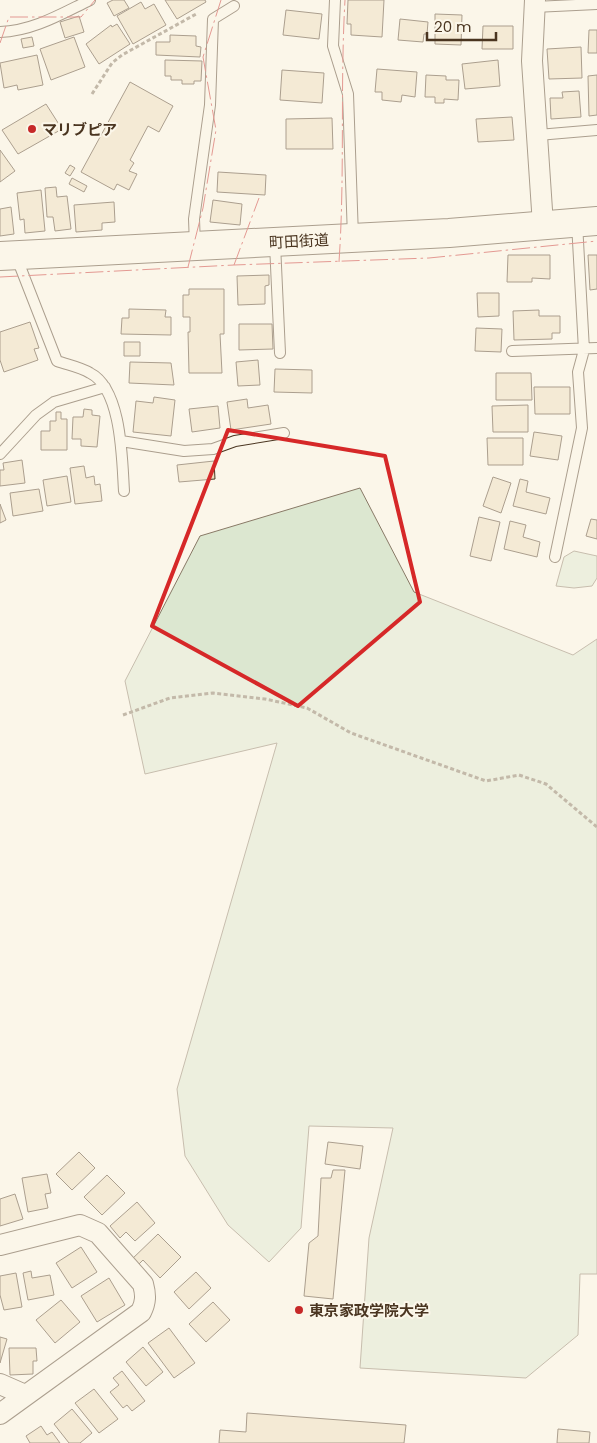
<svg xmlns="http://www.w3.org/2000/svg" width="597" height="1443" font-family="Poppins,'Noto Sans JP',sans-serif">
  <rect width="100%" height="100%" fill="#fbf6e9"/>
  <!-- green -->
  <path fill="#dce7d0" stroke="#887966" d="M360 488 414 592 573 655 597 639V1274H580L578 1335 526 1378 360 1368 369 1238 393 1128 309 1126 301 1228 269 1262 228 1225 185 1156 177 1089 277 743 145 774 125 681 200 536Z
    M574 551 597 556V578L592 586 574 588 556 586 564 557Z"/>
  <!-- building -->
  <path fill="#ecdcbc" stroke="#4a3520" d="M113 0H124L129 8 114 16 107 3Z
    M165 0H205L206 2 177 19Z
    M348 0H384L382 37 351 35V24H347Z
    M141 2 145 9 154 4 166 25 133 44 117 16Z
    M286 10 322 14 319 39 283 35Z
    M435 14 462 15 461 45 435 44Z
    M79 16 84 32 65 38 60 22Z
    M400 19 428 22 427 34H424L423 42 398 40Z
    M117 24 130 44 99 64 86 44 111 25 112 27Z
    M483 26H513V49H482Z
    M589 30H597V53H588Z
    M170 35 196 36V46L201 47 200 57 156 55V42H170Z
    M32 37 34 46 23 48 21 39Z
    M74 37 85 67 51 80 40 49Z
    M581 47 582 78 549 79 547 49Z
    M37 55 43 85 18 90 17 85 4 88 0 63Z
    M165 60 202 61 201 81H194V84H182V80H171V76H165Z
    M498 60 500 86 465 89 462 64Z
    M377 69 417 72 415 97 402 95 401 102 382 100V92H375Z
    M282 70 324 73 322 103 280 100Z
    M426 75 446 76V80H459L458 100 444 99V103H435V97H425Z
    M597 75V115L589 116 588 76Z
    M130 82 173 106 159 132 148 126 130 160 134 163 129 171 137 174 129 190 117 184 114 190 81 172Z
    M579 91 581 117 551 119 550 98H563L562 92Z
    M46 104 62 129 18 154 2 130Z
    M512 117 514 140 478 142 476 119Z
    M332 118 333 149H286V119Z
    M0 150 15 171 0 182Z
    M70 165 75 168 70 176 65 173Z
    M218 172 266 175 265 195 217 192Z
    M72 178 87 186 84 192 69 184Z
    M56 187 57 197 67 196 71 229 55 231 53 217H47L45 188Z
    M41 190 45 231 25 233 24 219 20 220 17 193Z
    M213 200 242 204 240 225 210 222Z
    M114 202 115 222 102 223V230L76 232 74 205Z
    M11 207 14 234 0 236V209Z
    M508 255H550V279L532 278V282H507Z
    M588 255H597V289L590 290Z
    M269 275V285L265 286V304L238 305 237 276Z
    M189 289H224V334H220L222 373H189L188 332H190V317H183V295H189Z
    M477 293H499V316L478 317Z
    M129 309 166 310 165 317H171V335L121 334 122 318H129Z
    M539 310V316H560V333H552V339L514 340 513 311Z
    M30 322 39 348 34 349 38 360 4 372 0 360V332Z
    M239 324H272L273 349 239 350Z
    M476 328 502 329 501 352 475 351Z
    M124 342H140V356H124Z
    M258 360 260 385 238 386 236 362Z
    M130 362 171 363 174 385 129 383Z
    M275 369 312 370V393L274 392Z
    M496 373H531L532 400H496Z
    M534 387H570V414H535Z
    M154 397 175 400 171 436 133 432 136 401 153 403Z
    M247 399 248 408 268 405 271 424 231 430 227 402Z
    M528 405V432H493L492 406Z
    M218 406 220 428 192 432 189 409Z
    M84 409 92 410V415L100 416 97 447 81 446V439H72L73 417H83Z
    M56 412H61V419H67V450H41V431H50V421H56Z
    M534 432 562 436 558 460 530 456Z
    M487 438H523V465H488Z
    M22 460 25 483 0 486V470H4L3 463Z
    M214 461 215 479 179 482 177 465Z
    M84 466 86 478 94 476 95 485 100 484 102 501 75 504 70 468Z
    M67 476 71 502 47 506 43 480Z
    M493 477 511 483 501 513 483 506Z
    M520 479 528 481 526 492 550 498 546 514 513 506Z
    M39 489 43 511 13 516 10 493Z
    M0 504 6 520 0 523Z
    M479 517 500 522 491 561 470 556Z
    M591 519 597 520V539L586 536Z
    M510 521 526 525 523 537 540 542 537 557 504 549Z
    M328 1142 363 1146 360 1169 325 1164Z
    M79 1152 95 1168 72 1190 56 1174Z
    M333 1170H345L333 1299 304 1296 309 1243 318 1236 321 1178H331Z
    M47 1174 51 1193 45 1194 48 1208 28 1212 22 1178Z
    M107 1175 125 1193 102 1215 84 1197Z
    M15 1194 23 1219 0 1226V1199Z
    M137 1202 155 1223 135 1241 126 1232 120 1238 110 1226Z
    M158 1234 181 1257 160 1278 143 1260 136 1267 130 1261Z
    M81 1247 97 1272 72 1288 56 1263Z
    M31 1271 32 1278 50 1275 54 1295 28 1300 23 1273Z
    M196 1272 211 1288 189 1309 174 1292Z
    M16 1273 22 1307 4 1310 0 1295V1276Z
    M109 1278 125 1305 97 1322 81 1296Z
    M61 1300 80 1322 55 1343 36 1320Z
    M213 1302 230 1320 206 1342 189 1324Z
    M169 1328 195 1363 174 1378 148 1343Z
    M0 1337 7 1339 0 1363Z
    M143 1347 163 1372 146 1386 126 1362Z
    M9 1348H36L37 1361H33V1374L10 1375Z
    M122 1371 145 1401 132 1411 127 1405 123 1408 110 1392 119 1385 113 1378Z
    M94 1389 118 1419 99 1433 75 1403Z
    M72 1409 92 1433 80 1443H69L54 1424Z
    M247 1413 406 1425 404 1443H219L220 1430 246 1432Z
    M41 1426 47 1435 52 1432 60 1443H30L26 1436Z
    M558 1429 590 1432 589 1443H557Z"/>
  <g fill="none" stroke-linecap="round" stroke-linejoin="round">
    <defs>
      <path id="service" d="M335 0 333 46 348 94 353 237
        M534 7 597 4
        M0 32C33 31 61 14 90 0
        M538 135 597 130
        M275 244 280 353
        M195 245 194 219 210 105 213 19 234 6
        M16 256 57 361C68 365 80 367 90 373 122 389 122 460 124 491
        M512 351 597 348
        M121 441 184 451 213 449 235 441 284 433
        M0 454 36 415 54 402 105 387
        M555 557 582 428 578 372 584 350 577 223"/>
      <path id="minor" d="M535 0 532 61 543 225
        M0 1245 80 1225 98 1233 143 1284C146 1295 146 1302 141 1312L0 1414
        M0 1384 25 1395"/>
      <path id="primary" d="M0 256 449 233 597 221"/>
    </defs>
    <!-- service casing -->
    <use href="#service" stroke="#4a3520" stroke-width="12"/>
    <!-- minor casing -->
    <use href="#minor" stroke="#4a3520" stroke-width="22"/>
    <!-- primary casing -->
    <use href="#primary" stroke="#4a3520" stroke-width="30"/>
    <!-- path -->
    <path stroke="#7f6f5c" stroke-width="3" stroke-dasharray="4 2.5" stroke-linecap="butt" d="M92 94 112 63 122 55 198 13
      M123 715 170 698 213 693 265 699 307 708 351 733 486 781 519 775 546 784 597 827"/>
    <!-- service -->
    <use href="#service" stroke="#fbf6e9" stroke-width="10"/>
    <!-- minor -->
    <use href="#minor" stroke="#fbf6e9" stroke-width="20"/>
    <!-- primary -->
    <use href="#primary" stroke="#fbf6e9" stroke-width="28"/>
    <!-- power -->
    <path stroke="#c62828" stroke-width="1" stroke-dasharray="18 4 2.5 4" stroke-linecap="butt" d="M0 43 9 17H81L95 0
      M339 262C345 175 340 87 345 0
      M234 265 259 198
      M188 267 203 208 216 130 203 57 221 0
      M0 277 234 265 429 258 597 241"/>
  </g>
  <!-- marked area -->
  <path d="M0 0H597V1443H0ZM228 430 385 456 420 602 298 706 152 626Z" fill="#fbf6e9" fill-opacity=".55" fill-rule="evenodd"/>
  <path fill="none" stroke="#d62828" stroke-width="4" stroke-linejoin="round" d="M228 430 385 456 420 602 298 706 152 626Z"/>
  <!-- markers -->
  <g fill="#c62828" stroke="#fbf6e9" stroke-width="2">
    <circle cx="32" cy="129" r="5"/>
    <circle cx="299" cy="1310" r="5"/>
  </g>
  <g text-anchor="middle" dominant-baseline="central" stroke-width="4" stroke-linejoin="round" paint-order="stroke">
    <!-- poi labels -->
    <g font-size="15" font-weight="bold" fill="#4a3520" stroke="#fbf6e9" text-anchor="start">
      <text x="42" y="129">マリブピア</text>
      <text x="309" y="1310">東京家政学院大学</text>
    </g>
    <!-- street labels -->
    <g font-size="15" fill="#4a3520" stroke="#fbf6e9">
      <text transform="translate(299 241) rotate(-3)">町田街道</text>
    </g>
  </g>
  <!-- scale -->
  <path d="M427 32v8h69v-8" fill="none" stroke="#4a3520" stroke-width="2.5"/>
  <text x="434" y="32" font-size="15" fill="#4a3520" stroke="#fbf6e9" stroke-width="4" paint-order="stroke">20 m</text>
</svg>
